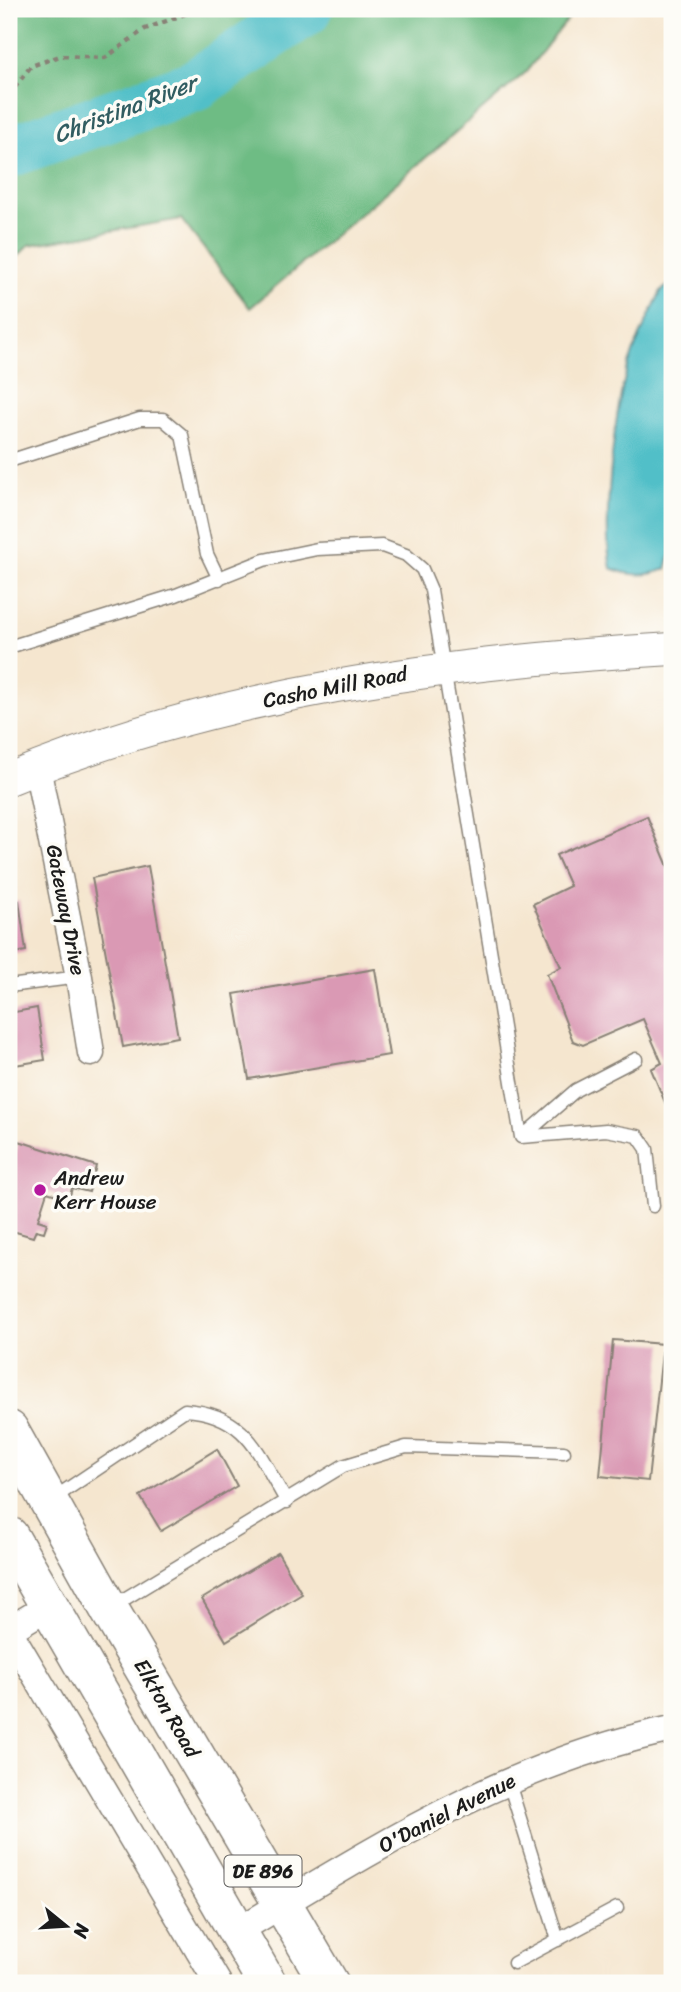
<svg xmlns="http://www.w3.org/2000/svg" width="681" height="1992" font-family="Sriracha,sans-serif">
  <rect width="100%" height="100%" fill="#fdfcf7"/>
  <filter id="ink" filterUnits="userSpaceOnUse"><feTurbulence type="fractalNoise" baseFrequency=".0143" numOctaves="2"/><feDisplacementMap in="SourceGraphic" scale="14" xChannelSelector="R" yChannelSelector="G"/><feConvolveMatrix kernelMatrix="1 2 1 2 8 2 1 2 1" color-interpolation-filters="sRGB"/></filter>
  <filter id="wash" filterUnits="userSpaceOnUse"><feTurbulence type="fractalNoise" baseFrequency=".00686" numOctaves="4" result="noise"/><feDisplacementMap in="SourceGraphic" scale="28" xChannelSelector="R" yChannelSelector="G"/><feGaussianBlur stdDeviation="1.57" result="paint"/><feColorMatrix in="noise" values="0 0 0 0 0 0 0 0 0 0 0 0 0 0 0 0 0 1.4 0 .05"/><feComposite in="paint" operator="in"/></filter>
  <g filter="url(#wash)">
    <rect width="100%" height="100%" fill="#f5e6cf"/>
    <!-- forest -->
    <path fill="#6ebc84" stroke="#456c50" stroke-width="2" d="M9 9H576L526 72 250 308 181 219 29 245 9 265Z"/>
    <!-- water -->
    <path fill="#51bfc8" stroke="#366e72" stroke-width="2" d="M672 283 671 551 666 569C646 577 631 576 611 568 602 525 614 414 627 370 635 343 649 317 661 291Z"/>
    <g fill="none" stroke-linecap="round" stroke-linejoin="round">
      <!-- river -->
      <path stroke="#51bfc8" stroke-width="52" d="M9 152 194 86 307 9"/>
    </g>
    <g id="blocks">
      <!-- building -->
      <path fill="#da99b4" d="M647 816 672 876V1119L651 1069 662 1063 643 1019 583 1045 573 1041 547 974 561 967 533 904 570 886 556 855Z
        M148 866 178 1037 123 1047 92 878Z
        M19 901 26 951 9 954V903Z
        M375 969 389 1055 249 1079 234 994Z
        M37 1008 45 1060 9 1066V1013Z
        M19 1141 96 1166 89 1192 72 1188 69 1199 47 1192 38 1220 47 1223 44 1232 36 1230 33 1237 9 1230V1172Z
        M613 1340 663 1344 648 1481 600 1476Z
        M217 1449 237 1486 161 1531 140 1496Z
        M278 1553 302 1594 226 1641 202 1599Z"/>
    </g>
  </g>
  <g filter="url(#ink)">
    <use href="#blocks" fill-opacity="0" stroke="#888176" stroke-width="2"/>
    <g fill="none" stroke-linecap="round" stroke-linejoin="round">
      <defs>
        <path id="service" d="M9 461 140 419H163L182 435 207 554 219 579
          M9 647 176 595 264 560 317 549 382 546 406 555 422 569 431 590 521 1137 606 1130 638 1136 647 1149 653 1206
          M9 986 79 977
          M522 1137 576 1090 636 1059
          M51 1500 185 1410C248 1414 258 1454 287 1502
          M113 1606 343 1466 406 1447 564 1452
          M508 1780 558 1940
          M514 1963 617 1908"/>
        <path id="minor" d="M37 767 79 977 91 1053
          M9 1630 49 1606
          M9 1631 218 1983
          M236 1932C378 1847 508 1763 672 1729"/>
        <path id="tertiary" d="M9 779C220 692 446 662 672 649"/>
        <path id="primary" d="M9 1430 109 1609 329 1983
          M9 1536 267 1983"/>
      </defs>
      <!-- service casing -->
      <use href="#service" stroke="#888176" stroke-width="15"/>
      <!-- minor casing -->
      <use href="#minor" stroke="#888176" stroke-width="29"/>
      <!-- tertiary casing -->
      <use href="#tertiary" stroke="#888176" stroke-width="34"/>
      <!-- primary casing -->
      <use href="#primary" stroke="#888176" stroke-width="41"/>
      <!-- path -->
      <path stroke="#888176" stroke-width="4.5" stroke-dasharray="5 5" stroke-linecap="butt" d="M9 95 31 66 60 56 105 58 145 29 185 14 188 9"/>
      <!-- service -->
      <use href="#service" stroke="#fff" stroke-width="12"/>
      <!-- minor -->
      <use href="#minor" stroke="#fff" stroke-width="26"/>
      <!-- tertiary -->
      <use href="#tertiary" stroke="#fff" stroke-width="32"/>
      <!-- primary -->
      <use href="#primary" stroke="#fff" stroke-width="38"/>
    </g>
  </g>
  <!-- markers -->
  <circle fill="#b5179e" stroke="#fdfcf7" stroke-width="2.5" cx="40" cy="1190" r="7"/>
  <g text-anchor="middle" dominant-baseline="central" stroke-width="7" stroke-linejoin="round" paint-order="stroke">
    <!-- shield labels -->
    <rect fill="#fdfcf7" stroke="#605f5e" stroke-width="2" x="224.5" y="1855.5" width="77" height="31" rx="5"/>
    <g font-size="19" font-weight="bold" fill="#1c1c1c">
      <text x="263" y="1871">DE 896</text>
    </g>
    <!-- street labels -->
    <g font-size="21" fill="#1c1c1c" stroke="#fdfcf7">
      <text transform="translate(335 687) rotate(-11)">Casho Mill Road</text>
      <text transform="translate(66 910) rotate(79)">Gateway Drive</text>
      <text transform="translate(167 1708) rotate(60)">Elkton Road</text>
      <text transform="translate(447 1813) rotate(-27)">O'Daniel Avenue</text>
    </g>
    <!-- poi labels -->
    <g font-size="21" fill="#1c1c1c" stroke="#fdfcf7" text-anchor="start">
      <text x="54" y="1178">Andrew<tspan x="54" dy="24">Kerr House</tspan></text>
    </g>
    <!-- water labels -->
    <g font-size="23" font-style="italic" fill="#315d61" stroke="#fdfcf7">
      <text transform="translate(125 109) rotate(-21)">Christina River</text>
    </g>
  </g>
  <!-- margin -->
  <rect width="681" height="1992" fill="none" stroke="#fdfcf7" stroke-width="35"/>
  <!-- north arrow -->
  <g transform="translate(66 1926) rotate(108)" stroke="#fdfcf7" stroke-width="5" paint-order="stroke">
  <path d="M0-5L12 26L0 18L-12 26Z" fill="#1c1c1c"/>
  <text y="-10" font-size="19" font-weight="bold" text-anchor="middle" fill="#1c1c1c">N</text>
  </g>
</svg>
